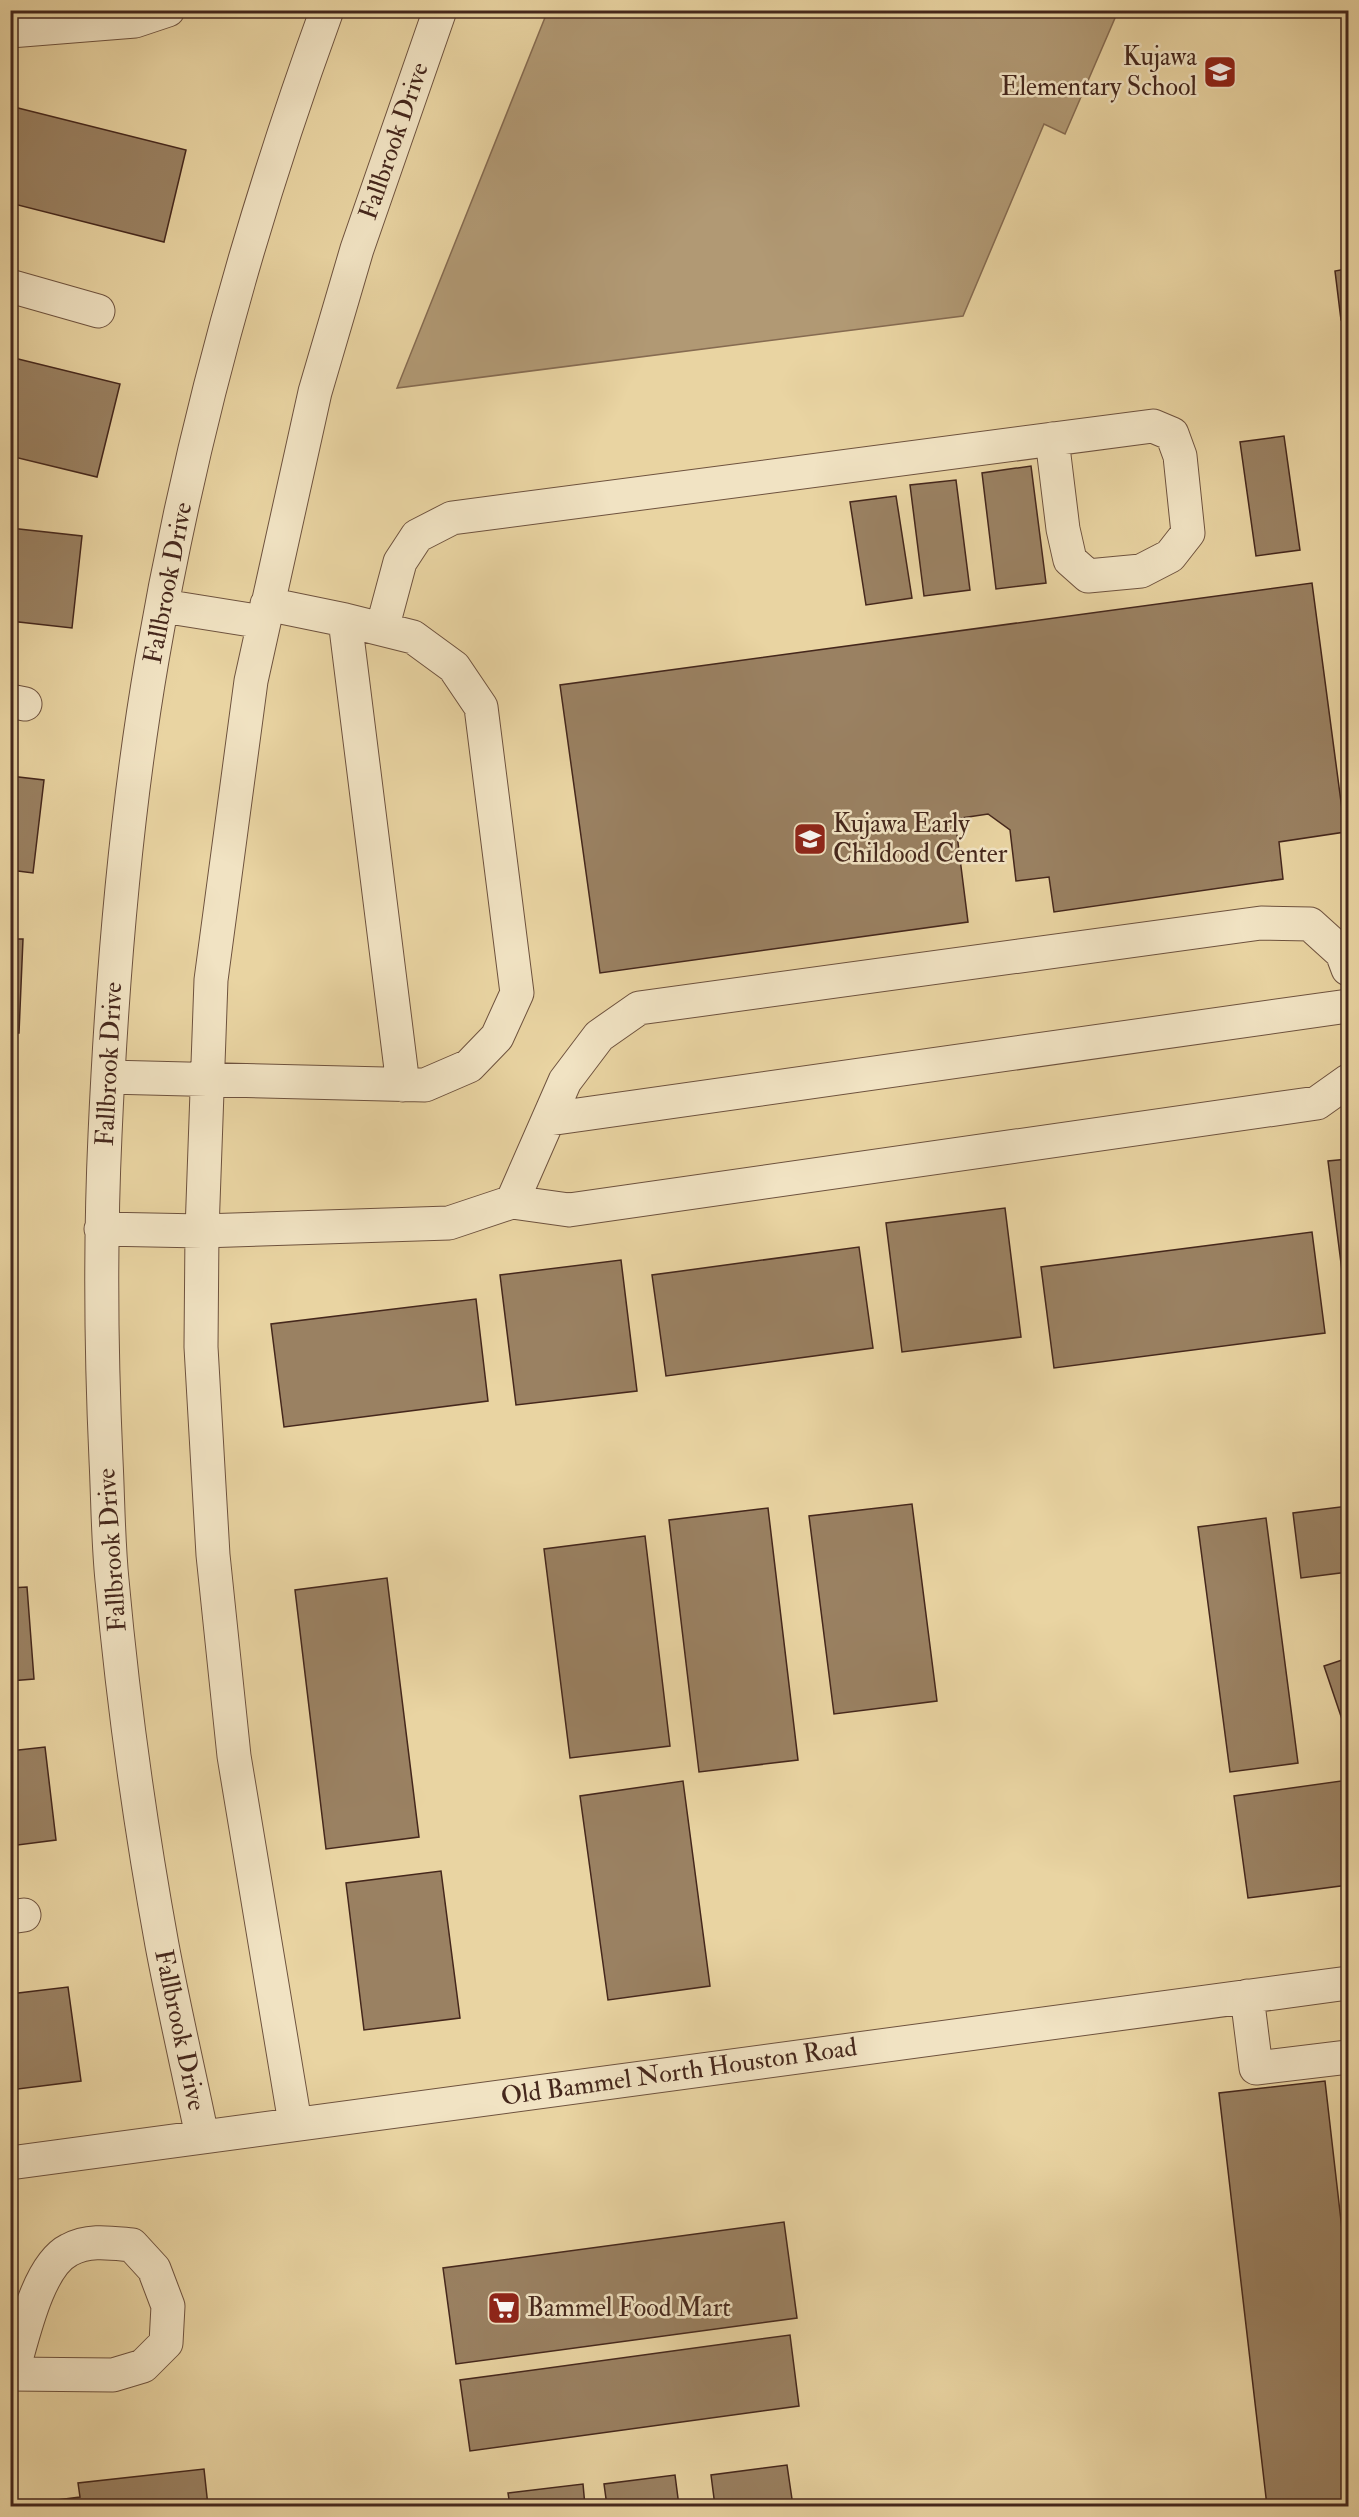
<svg xmlns="http://www.w3.org/2000/svg" width="1359" height="2517" font-family="'IM FELL Double Pica',serif">
  <rect width="100%" height="100%" fill="#e9d4a2"/>
  <filter id="stains"><feTurbulence type="fractalNoise" baseFrequency=".00333" numOctaves="4"/><feColorMatrix values="0 0 0 0 .2 0 0 0 0 .09 0 0 0 0 .02 0 0 0 .5 -.17"/></filter>
  <radialGradient id="worn" r=".72"><stop offset=".6" stop-color="#630" stop-opacity="0"/><stop offset="1" stop-color="#630" stop-opacity=".3"/></radialGradient>
  <!-- water -->
  <path fill="#b19974" stroke="#866b51" stroke-width="1.5" d="M548 10H1118V11L1065 134 1044 124 963 316 397 388Z"/>
  <!-- building -->
  <path fill="#9a8162" stroke="#45271c" stroke-width="1.5" d="M10 106 186 150 164 242 10 203Z
    M1348 246V319L1341 320 1335 271 1346 269 1343 247Z
    M10 357 120 384 97 477 10 456Z
    M1284 436 1300 550 1256 556 1240 442Z
    M1031 466 1046 583 996 589 982 473Z
    M956 480 970 590 924 596 910 485Z
    M896 496 912 598 866 605 850 502Z
    M10 528 82 536 72 628 10 621Z
    M1312 583 1345 832 1279 842 1283 879 1054 912 1049 877 1016 881 1010 830 988 814 955 819 968 922 600 973 560 685Z
    M10 776 44 780 33 873 10 870Z
    M10 939H23L19 1033H10Z
    M1348 1159V1318L1328 1161Z
    M1005 1208 1021 1337 902 1352 886 1223Z
    M1312 1232 1325 1333 1054 1368 1041 1267Z
    M859 1247 873 1348 666 1376 652 1275Z
    M621 1260 637 1391 516 1405 500 1275Z
    M476 1299 488 1401 284 1427 271 1324Z
    M10 1342 17 1434H10Z
    M912 1504 937 1701 834 1714 809 1516Z
    M1348 1506V1572L1301 1578 1293 1513Z
    M768 1508 798 1760 699 1772 669 1520Z
    M1266 1518 1298 1763 1230 1772 1198 1527Z
    M645 1536 670 1746 570 1758 544 1549Z
    M387 1578 419 1837 326 1849 295 1590Z
    M27 1587 34 1679 10 1681V1588Z
    M1348 1658V1737L1324 1666Z
    M45 1747 56 1840 10 1846V1751Z
    M1348 1780V1885L1248 1898 1234 1796Z
    M683 1781 710 1986 608 2000 580 1796Z
    M441 1871 460 2018 364 2030 346 1883Z
    M68 1987 81 2081 10 2090V1994Z
    M1325 2081 1348 2282V2506H1267L1219 2093Z
    M784 2222 797 2318 456 2364 443 2268Z
    M790 2335 799 2406 470 2451 460 2380Z
    M787 2465 793 2506H715L711 2475Z
    M204 2469 208 2506H10L80 2497 78 2483Z
    M675 2475 679 2506H607L604 2484Z
    M583 2484 585 2506H510L508 2493Z"/>
  <g fill="none" stroke-linecap="round" stroke-linejoin="round">
    <defs>
      <path id="minor" d="M10 31 135 21 168 10
        M10 286 98 311
        M163 606 263 622
        M345 620 403 1085
        M382 629 400 562 417 536 452 518 1153 426 1172 434 1180 456 1188 533 1170 556 1141 571 1088 576 1070 560 1063 529 1052 439
        M10 701 25 704
        M108 1077 425 1085 469 1066 497 1037 517 993 481 707 454 667 413 637 345 620 267 604
        M549 1119 1348 1006
        M512 1202 565 1081 599 1036 639 1008 1261 923 1310 924 1342 953 1348 969
        M101 1229 202 1231 449 1223 512 1202 569 1210 1317 1103 1348 1081
        M10 1917 24 1915
        M1247 1996 1256 2068 1348 2057
        M295 2123 234 1756 213 1555 201 1347 202 1231 211 980 251 681 315 392 357 249 440 10
        M202 2136C189 2073 174 2009 162 1945 140 1824 123 1702 112 1580 108 1540 108 1500 106 1460 101 1351 100 1244 105 1135 112 976 125 817 152 660 190 439 250 221 327 10
        M10 2163 1348 1983
        M10 2374 113 2375 143 2366 166 2343 168 2306 154 2269 132 2245C111 2243 89 2239 69 2250 37 2266 22 2341 12 2374"/>
    </defs>
    <!-- minor casing -->
    <use href="#minor" stroke="#6e523e" stroke-width="35"/>
    <!-- minor -->
    <use href="#minor" stroke="#f1e3c3" stroke-width="33"/>
  </g>
  <!-- icons -->
  <defs>
    <symbol id="school-square" viewBox="-11 -11 22 22"><rect x="-9" y="-9" width="18" height="18" rx="4" fill="#8f2418" stroke="#f1e3c3"/><path d="M0-5L7-2L0 1L-7-2ZM-4 1L0 2.5L4 1V4Q0 6-4 4Z" fill="#fff"/></symbol>
    <symbol id="supermarket-square" viewBox="-11 -11 22 22"><rect x="-9" y="-9" width="18" height="18" rx="4" fill="#8f2418" stroke="#f1e3c3"/><path d="M-6-5.5h2.5l.6 2H6L4.5 2H-2.5L-4.4-4H-6ZM-1.5 3.2a1.3 1.3 0 1 0 .1 0ZM3 3.2a1.3 1.3 0 1 0 .1 0Z" fill="#fff"/></symbol>
  </defs>
  <g fill-rule="evenodd">
    <use href="#school-square" x="1201" y="53" width="38" height="38"/>
    <use href="#school-square" x="791" y="820" width="38" height="38"/>
    <use href="#supermarket-square" x="485" y="2289" width="38" height="38"/>
  </g>
  <g text-anchor="middle" dominant-baseline="central" stroke-width="5" stroke-linejoin="round" paint-order="stroke">
    <!-- poi labels -->
    <g font-size="26" fill="#45271c" stroke="#f1e3c3" text-anchor="start">
      <text x="1197" y="57" text-anchor="end">Kujawa<tspan x="1197" dy="30">Elementary School</tspan></text>
      <text x="833" y="824">Kujawa Early<tspan x="833" dy="30">Childood Center</tspan></text>
      <text x="527" y="2308">Bammel Food Mart</text>
    </g>
    <!-- street labels -->
    <g font-size="26" fill="#45271c" stroke="#f1e3c3">
      <text transform="translate(394 141) rotate(-71)">Fallbrook Drive</text>
      <text transform="translate(168 583) rotate(-79)">Fallbrook Drive</text>
      <text transform="translate(109 1064) rotate(-87)">Fallbrook Drive</text>
      <text transform="translate(112 1550) rotate(-94)">Fallbrook Drive</text>
      <text transform="translate(180 2030) rotate(78)">Fallbrook Drive</text>
      <text transform="translate(679 2072) rotate(-8)">Old Bammel North Houston Road</text>
    </g>
  </g>
  <!-- margin -->
  <rect width="1359" height="2517" fill="none" stroke="#e9d4a2" stroke-width="36"/>
  <rect x="12" y="12" width="1335" height="2493" fill="none" stroke="#45271c" stroke-width="3"/>
  <rect x="18" y="18" width="1323" height="2481" fill="none" stroke="#45271c" stroke-width="1.5"/>
  <rect width="100%" height="100%" filter="url(#stains)"/>
  <rect width="100%" height="100%" fill="url(#worn)"/>
</svg>
